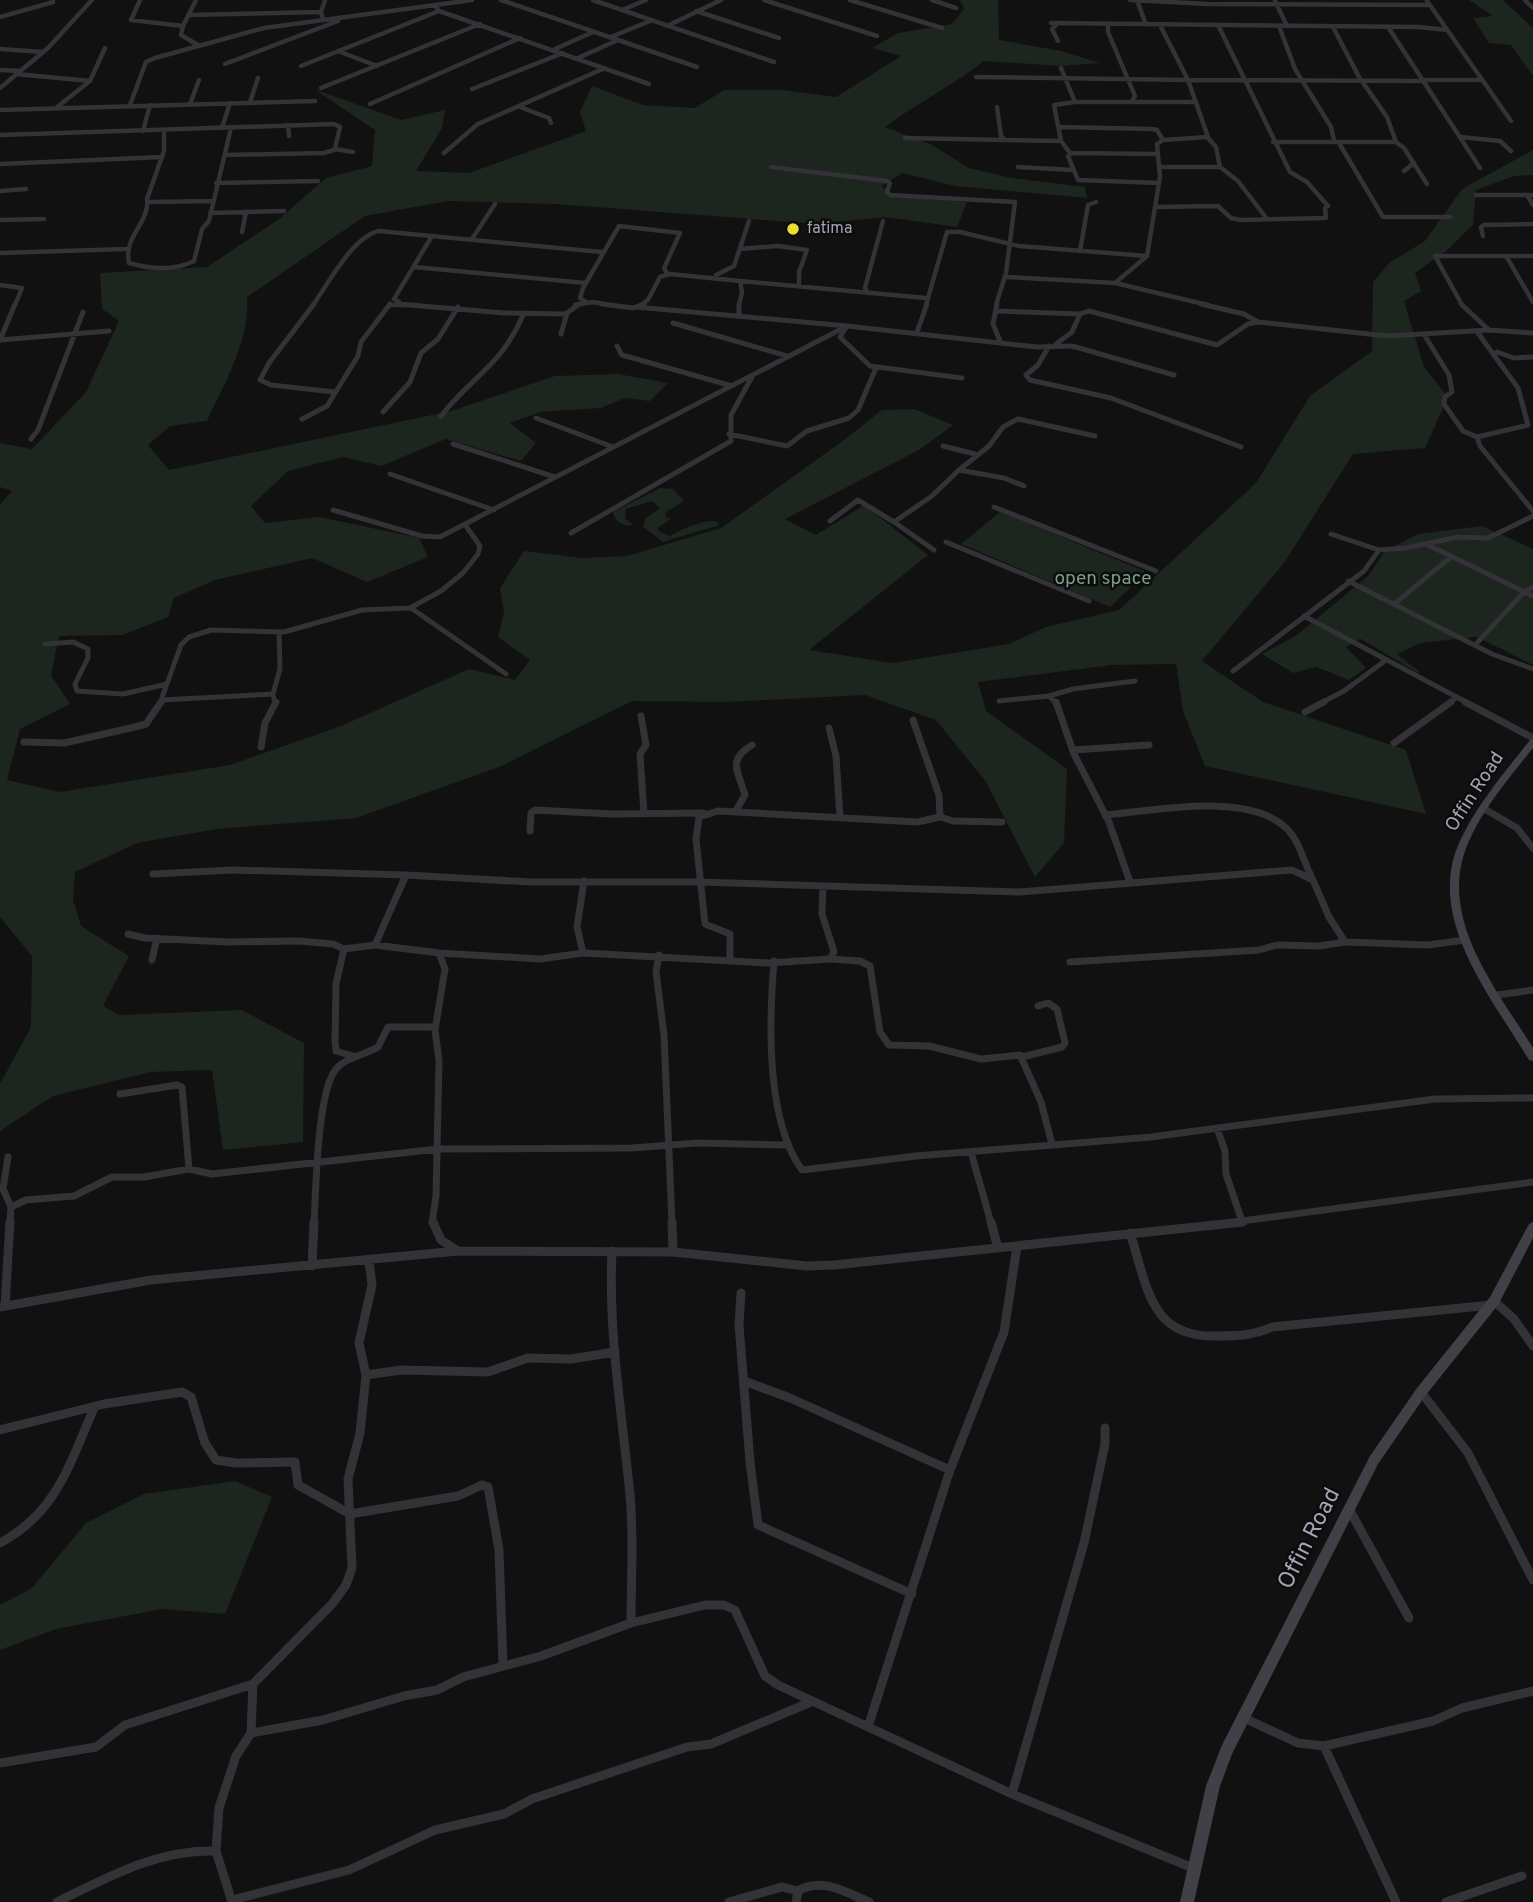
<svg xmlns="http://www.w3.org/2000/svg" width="1533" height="1902" font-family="Overpass,sans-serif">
  <rect width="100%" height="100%" fill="#111112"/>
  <!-- green -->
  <path fill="#1d251f" d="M960 0H998L999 40 1061 51 1100 63 1061 66 984 61C952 86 917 103 885 127L932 145 969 168 1011 178 1085 187 1087 198 955 186 903 173 881 186 891 193 967 202 957 227 885 217 817 224 557 204 448 201 365 216 247 297C250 341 225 382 207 421L170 426 148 445 169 470 451 411 555 376 618 374 668 383 650 401 625 398 601 408 540 412 510 423 536 443 521 461 446 439 381 466 343 457 288 471 251 506 265 523 320 517 419 538 428 557 367 582 312 558 215 580 174 598 168 617 123 635 59 636 51 675 70 704 20 729 7 780 60 792 230 765 341 726 469 669 515 680 530 660 498 637 504 613 500 588 524 551 583 558 627 556 721 528 844 440 882 410 914 409 953 425 919 450 785 519 816 535 864 505 928 555 809 650 893 663 1009 644 1046 627 1119 610 1256 483 1310 396 1372 351 1373 282 1389 263 1425 241 1462 189 1533 150V175L1514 176 1476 190 1473 225 1445 252 1415 273 1421 291 1404 301 1424 367 1448 397 1425 448 1353 454 1284 563 1202 661 1263 702 1406 750 1426 814 1205 766 1183 711 1176 664 1112 665 978 682 986 711 1067 769 1064 843 1035 877 986 782 936 720 865 695 725 702 632 701 499 767 356 818 217 829 137 843 75 872 73 900 81 926 129 956 103 1006 119 1015 242 1010 304 1043 303 1142 223 1150 212 1070 151 1072 53 1096 0 1131V1084L31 1027 32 956 0 917V505L12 491 0 487V443L32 449 86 392 119 321 102 309 100 273 207 267 279 219 326 178 372 166 375 130 314 89 401 120 445 110 442 128 416 171 469 173 586 131 580 112 592 86 643 105 695 108 724 90H782L836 97 901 56 872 48 898 33 952 24 964 9Z
    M1469 0H1503L1533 28V76L1511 45 1489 43 1473 18 1493 16Z
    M660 488 673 489 684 501 666 512 665 517 671 519 657 528 659 531 670 536C683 528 702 520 716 521L719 525 663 542 643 527 646 518 660 508 652 501 626 509 625 518 633 525C624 527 614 521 613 512Z
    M1000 512 1147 572 1110 607 961 544Z
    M1482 526 1533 549V665L1477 637 1420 643 1397 654 1420 672 1418 673 1361 639 1346 647 1366 668 1349 680 1316 667 1293 673 1262 654 1297 635 1368 576 1385 551 1418 534Z
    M235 1481 272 1497 225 1614 162 1609 56 1629 0 1650V1605L32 1588 86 1523 144 1494Z"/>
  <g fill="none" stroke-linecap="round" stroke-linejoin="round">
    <!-- street-far3 -->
    <path stroke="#323237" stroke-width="4.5" d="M140 0 131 20 183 26 181 35 198 45
      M501 0 697 67
      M593 0 774 62
      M764 0 877 36
      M850 0 942 28
      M932 0 956 8
      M1130 0 1208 4 1429 5
      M1137 0 1146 25
      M1525 0 1533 8
      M1275 1 1287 26
      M1427 1 1511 121
      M435 5 439 11 649 84
      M622 10 646 0
      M696 11 779 38
      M321 12 325 0
      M188 15 321 12 323 20
      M0 17 53 2
      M1051 23 1419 27 1447 30
      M1058 23 1052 29 1058 41
      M1108 24V32L1135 96 1131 102
      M183 26 196 0
      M667 26 721 0
      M1279 26 1295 69 1331 127 1334 140
      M1333 27 1359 77 1387 117 1396 142
      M1388 27 1480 168
      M611 37 650 21
      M0 49 43 52
      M555 49 593 32
      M338 51 377 66
      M578 58 618 40
      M225 64 338 21
      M301 66 439 11
      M1061 68 1075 102
      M0 70 20 71
      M16 74 90 81
      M976 77 1188 80 1160 25
      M1421 80H1482
      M0 88 48 48 92 0
      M321 88 480 24
      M472 89 563 53
      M250 102 258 78
      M190 104 199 80
      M370 104 520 38
      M130 105 146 62 155 58 264 28 472 0
      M520 107 549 118 551 123
      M997 107 1001 136 1005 140
      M56 108 90 81 105 48
      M0 110 315 101
      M288 125 289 136
      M1060 127 1152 129 1157 130 1163 140
      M222 128 230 103
      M164 130V151L147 199C150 223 123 236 129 263 150 269 174 271 194 261L202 229 209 221 231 128
      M143 131 150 105
      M0 135 334 124 340 127 335 149 353 152
      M1460 137 1500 141 1511 151
      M905 138 1061 141
      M1208 138 1216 147 1220 167 1238 181 1267 219
      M1273 142H1396L1404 148 1427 184
      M1339 143 1383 217H1450
      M444 153 478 124 605 68
      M1072 153 1068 156 1078 180 1159 183
      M1158 154 1070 153 1061 141 1054 105 1075 102H1195
      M225 155 324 153 337 149
      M0 164 162 157
      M771 167 887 181 890 183 887 192 890 195 1015 202 1006 273 996 305
      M1018 167 1072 170
      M1160 167H1220
      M1404 171 1414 163
      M216 183 318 181
      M0 191 26 189
      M1476 195H1527
      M1533 195H1527L1533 205
      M148 202 214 201
      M1156 207 1218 206 1231 218 1240 220 1326 218 1325 208 1328 206 1307 182 1290 172 1219 27
      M210 213 284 211
      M0 220 44 219
      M242 232 246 212
      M1483 236 1481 227 1484 225 1533 224
      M472 239 495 204
      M740 249 778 246 807 250 799 272V286
      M1080 251 1088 205 1096 202
      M0 253 126 249
      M1506 256 1533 302
      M414 267 585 283
      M716 275 734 266 749 221
      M1007 277 1115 283 1208 305
      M740 281 926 298
      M1115 283 1147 256 1160 177 1157 144 1163 140 1208 137 1188 80 1422 81
      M0 285 22 288 15 305
      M868 293 865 288 883 221
      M399 302 394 299 432 236
      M586 302 580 298 583 288 619 226 680 233 664 268 668 275
      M313 305C328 284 353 236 379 231L601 252
      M389 305H418
      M575 305 593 302 610 305
      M641 305 648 300 660 277 670 274 740 281 742 292 739 305
      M926 305 947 232H960L1019 246 1147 256
      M1462 305 1435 256H1533"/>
    <!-- street-far2 -->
    <path stroke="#323237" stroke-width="5" d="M314 304 269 363 260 380 271 385 334 392
      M398 304 504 313 566 314
      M602 304 633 308 644 304
      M997 304 993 324 1000 341
      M1201 304 1244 314 1258 322
      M1461 304 1489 330
      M636 307 847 326 840 337 870 366 962 378
      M997 311 1080 314
      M739 315V304
      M673 323 787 356
      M917 332 927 304
      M1478 333 1518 388 1528 425
      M561 334 567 313 579 304
      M1425 336 1449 375 1452 392 1445 397 1444 404 1463 431 1477 437 1528 425
      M0 340 15 304
      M0 340 109 331
      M1056 344 1072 332 1080 314 1089 311 1217 345 1248 324 1258 322 1387 336 1489 330 1533 333
      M617 346 622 355 732 386
      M1049 346 1038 365 1026 375 1030 380 1111 398 1241 447
      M1497 352 1514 358 1533 357
      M383 412 410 382 421 353 438 339 458 307
      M441 416C473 375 501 367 524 313
      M536 418 613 447
      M302 419 327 406 358 356 361 342 390 304
      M729 434 787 446 807 431 849 418 858 410 876 368
      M1477 437 1480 446 1533 511
      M31 439 38 430 83 312
      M453 444 555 477
      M943 446 975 454
      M390 474 494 510
      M1024 486 1004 478 959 470 989 446 1003 427 1018 419 1095 436
      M994 507 1156 571
      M333 510 422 536 440 537 847 326 1037 347 1072 346 1174 375
      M830 521 858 500 894 522
      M571 533 731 441V415L753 375
      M1331 534 1379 550 1406 548 1458 537 1488 538 1533 516
      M946 542 1089 601
      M1428 545 1533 596
      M934 550 894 522 932 496 959 470
      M1348 581 1492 654 1533 669
      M1394 604 1451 557
      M411 608 506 674
      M1304 616 1468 703
      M45 644 73 642 88 649V658L75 684 77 691 123 694 167 684
      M1475 645 1524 592 1533 587
      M1233 671 1364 571 1379 550
      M1049 696 1073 689 1135 681
      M161 700 273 694
      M999 701 1049 696 1056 703
      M160 703 181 645 189 637 211 630 284 632 362 610 410 608 441 591 463 573 478 554 480 546 466 526
      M275 703 273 694 280 669 279 632
      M1321 703 1344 691 1386 660
      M1449 703 1456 698"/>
    <!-- street-far1 -->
    <path stroke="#323237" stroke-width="7" d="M1056 702 1074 754 1109 822 1130 882
      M1465 702 1533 738
      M1305 712 1324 702
      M641 716 646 745 640 754 644 814
      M829 728 836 756 840 817
      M24 742 64 743 135 727 146 724 161 702
      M1394 743 1451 702
      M261 747 265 723 276 702
      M1073 750 1149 745
      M1483 808 1517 828 1533 848
      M735 812 745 795C738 771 727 760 752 745
      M1105 815C1154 811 1248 791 1286 828 1299 840 1303 860 1311 876
      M940 817 953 821 1002 822
      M530 831 531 813 535 810 611 814 703 813
      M153 874 233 870 406 875
      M584 881 577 927 583 953 769 963 830 959 834 952 822 914 823 886
      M128 934 145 938 227 942 299 941 333 944 344 949 375 945 439 953 445 969 435 1030 439 1061 436 1196 432 1223
      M375 945 406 875 530 882H699L1020 892 1292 870 1313 880 1329 917 1345 942
      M344 949 336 984 335 1042 336 1051 353 1056
      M439 953 540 959 583 953
      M659 955 656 972 664 1035 672 1223
      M730 959V934L705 924 696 839 699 817 718 811 917 822 940 817 939 795 913 720
      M830 959 860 961 870 966 880 1032 889 1045 929 1046 981 1059 1020 1055 1041 1102 1052 1144
      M152 960 157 938
      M774 961C769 1021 766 1120 802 1170L916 1156 1151 1137 1435 1099 1533 1098
      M1070 962 1259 950 1277 945 1319 946 1345 942 1428 945 1465 940
      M1497 995 1533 990
      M1022 1057 1062 1047 1065 1043 1057 1009 1048 1003 1038 1006
      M120 1094 177 1085 182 1087 189 1169
      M1217 1128 1225 1151 1226 1174 1242 1221
      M971 1152 991 1223
      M8 1157 3 1189 11 1207 10 1223
      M11 1207 26 1200 74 1196 112 1177H144L189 1169 212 1174 438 1149 632 1148 697 1143 786 1145
      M314 1223C316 1191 317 1092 336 1069 346 1057 365 1055 378 1047L388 1027H435
      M1227 1223 1533 1182"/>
    <!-- street -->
    <path stroke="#323237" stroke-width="9" d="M433 1222 441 1240 458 1251
      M672 1222 673 1252
      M991 1222 998 1248
      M1130 1233C1148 1287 1149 1339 1219 1336 1239 1336 1254 1335 1272 1327L1491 1305
      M612 1251C608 1332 622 1414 630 1495 634 1537 631 1581 631 1623
      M312 1266 314 1222
      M741 1293 739 1325 750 1462 758 1525 912 1594
      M1494 1301 1514 1319 1533 1346
      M5 1306 10 1222
      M0 1307 151 1280 458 1251 673 1252 807 1266 834 1265 1243 1222
      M366 1375 401 1370 488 1372 528 1358 571 1359 615 1352
      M744 1381 790 1398 950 1470
      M1421 1392 1468 1453 1533 1580
      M0 1430 104 1404 182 1392 191 1397 205 1443 216 1460 236 1463 295 1462 298 1485 350 1514 458 1496 482 1485 488 1487 499 1550 503 1665
      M1349 1509 1409 1618
      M0 1543C58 1512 70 1462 95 1406
      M1244 1718 1298 1743 1324 1746 1433 1721 1462 1708 1533 1691
      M868 1727 950 1470 1004 1332 1017 1246
      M251 1733 323 1720 404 1696 437 1690 463 1677 541 1656 631 1623 705 1605H724L735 1610 765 1676 778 1685 1012 1794 1193 1868
      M1324 1746 1396 1902
      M0 1763 96 1747 125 1725 253 1684
      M1012 1794 1084 1543 1105 1444V1428
      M232 1900 349 1870 435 1830 504 1814 532 1799 687 1747 711 1744 811 1702
      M57 1902C108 1877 158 1849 216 1851
      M232 1902 216 1851 219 1808 236 1756 251 1733 253 1684 332 1604 346 1585 352 1568 348 1479 360 1433 366 1375 359 1343 372 1285 369 1260
      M729 1902 782 1887 798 1891
      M796 1902 798 1891C823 1877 845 1892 869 1902
      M1446 1902 1522 1876"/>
    <!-- secondary -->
    <path fill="#404047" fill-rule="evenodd" d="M1533 739V748C1510 777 1484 807 1469 841 1435 916 1496 988 1533 1048V1061L1529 1060C1492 998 1424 917 1460 841 1477 804 1505 772 1530 740Z
      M1533 1222V1238L1498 1305 1425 1396 1378 1464 1232 1754 1220 1786 1194 1902H1180L1206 1786 1222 1745 1370 1456 1417 1388 1490 1297 1529 1224Z"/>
  </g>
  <!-- markers -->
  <circle fill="#e9dc32" stroke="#0c0c0d" stroke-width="2.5" cx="793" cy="229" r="7"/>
  <g text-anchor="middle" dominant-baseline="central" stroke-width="5" stroke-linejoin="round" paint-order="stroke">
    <!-- far-poi labels -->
    <g font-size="16" fill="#a3a3b2" stroke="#0c0c0d" text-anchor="start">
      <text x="807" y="229">fatima</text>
    </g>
    <!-- park labels -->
    <g font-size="19" fill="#7a9d85" stroke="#0c0c0d">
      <text x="1103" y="579">open space</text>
    </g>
    <!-- street labels -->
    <g font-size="19" fill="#a3a3b2" stroke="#0c0c0d">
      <text transform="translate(1475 792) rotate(-57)">Offin Road</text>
    </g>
    <!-- near-street labels -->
    <g font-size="23" fill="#a3a3b2" stroke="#0c0c0d">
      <text transform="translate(1310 1539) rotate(-63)">Offin Road</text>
    </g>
  </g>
</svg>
